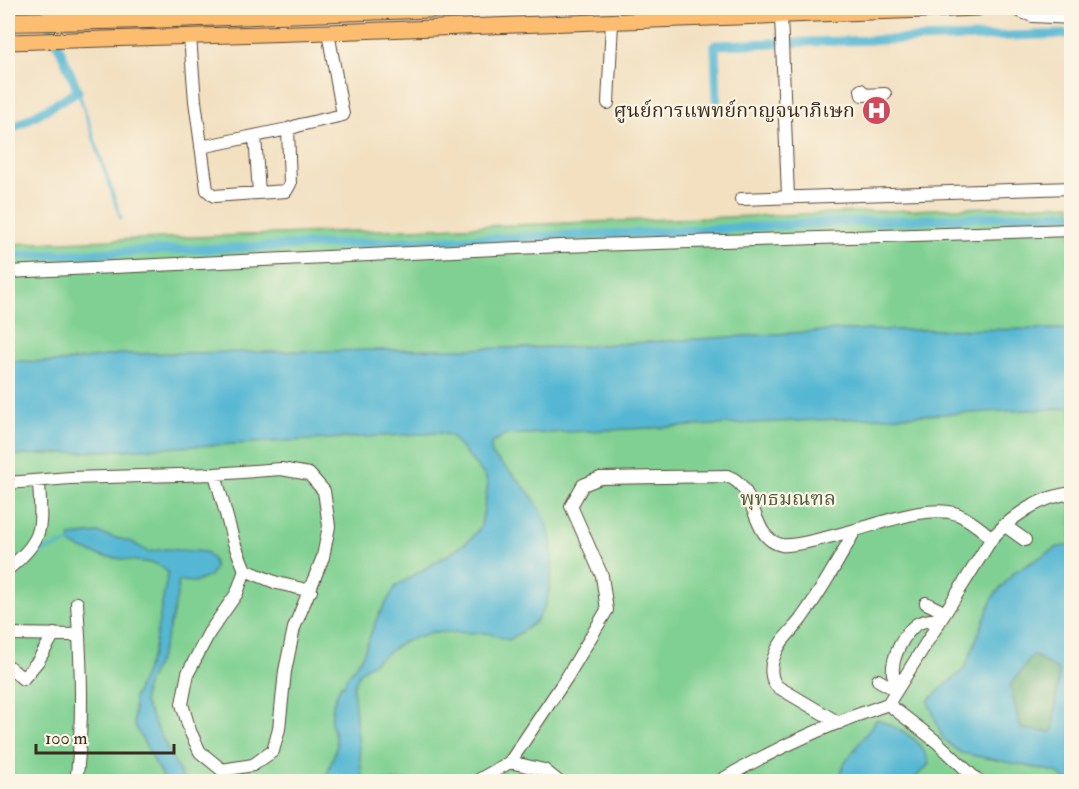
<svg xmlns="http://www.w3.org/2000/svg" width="1079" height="789" font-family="'IM FELL Double Pica','Noto Serif Thai',serif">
  <rect width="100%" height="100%" fill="#fcf5e5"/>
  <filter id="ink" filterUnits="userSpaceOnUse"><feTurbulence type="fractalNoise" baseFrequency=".0167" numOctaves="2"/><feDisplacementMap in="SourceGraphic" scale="12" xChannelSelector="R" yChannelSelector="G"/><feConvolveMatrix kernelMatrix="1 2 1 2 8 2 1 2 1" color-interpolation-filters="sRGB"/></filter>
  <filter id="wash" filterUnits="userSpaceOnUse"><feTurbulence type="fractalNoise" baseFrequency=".008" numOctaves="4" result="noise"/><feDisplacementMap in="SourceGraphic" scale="24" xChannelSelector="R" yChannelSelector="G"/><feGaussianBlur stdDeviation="1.35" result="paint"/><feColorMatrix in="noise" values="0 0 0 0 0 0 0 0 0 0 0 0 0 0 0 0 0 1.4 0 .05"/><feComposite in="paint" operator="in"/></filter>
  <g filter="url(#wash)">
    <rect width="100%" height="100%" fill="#f2e0c1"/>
    <!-- green -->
    <path fill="#7fd092" stroke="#5d7d58" stroke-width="1.5" d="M1071 204V781H8V244Z"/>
    <!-- forest -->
    <path fill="#67b27c" stroke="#516e4d" stroke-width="1.5" d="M1033 655 1059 671 1053 732 1021 730 1010 686Z"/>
    <!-- water -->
    <path fill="#55b7d3" stroke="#487078" stroke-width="1.5" fill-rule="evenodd" d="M1071 329V408L504 435 491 444 492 455C533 492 558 518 551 578 549 594 547 608 536 621 529 628 517 634 509 640L487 633 432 632 403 642 360 672 353 687 362 777 365 781H297L327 775 337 745 331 722 333 704 341 684 344 686 346 678 362 657 377 618 396 586 451 553 471 539 481 526 488 484 485 476 451 436 440 433 8 456V361H10L61 362 120 354 569 347 839 330Z
      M98 533 132 542 148 552 165 549 206 552 213 560 215 567 210 576 196 582 179 581C176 606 169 631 161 654 155 670 143 685 144 702L184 781H165L134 724V698L153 653 168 572 157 564 101 556 71 545 70 536Z
      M1071 545 1072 781H1068L1056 772 961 753 943 739 928 701 965 668 993 597 1014 572 1058 547ZM1033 655 1059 671 1053 732 1021 729 1010 686Z
      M877 719C900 730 923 737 929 764L912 781H837L844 764Z"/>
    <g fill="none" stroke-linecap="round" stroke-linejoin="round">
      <!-- stream -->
      <path stroke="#55b7d3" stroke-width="3" d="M78 91 121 219
        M8 581 39 552 71 542"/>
      <!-- canal -->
      <path stroke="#55b7d3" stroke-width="9" d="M717 99 715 45 1072 34
        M8 131 78 91 42 8
        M8 256 666 232 818 223 1072 214"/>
    </g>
  </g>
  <g filter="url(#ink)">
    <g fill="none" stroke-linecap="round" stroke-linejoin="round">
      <defs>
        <path id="minor" d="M1011 8 1033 16 1072 18
          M781 15 788 197
          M190 37 195 101 207 190 214 196 286 191 290 184 288 129
          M861 90 862 95 885 94
          M608 103 612 22
          M255 136 259 193
          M201 147 288 129 300 125 343 115 328 32
          M741 199 1072 188
          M8 272 561 246 1072 230
          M8 483 70 478 215 474 281 469 309 474 324 491 329 526 323 557 294 628 285 671 279 729 273 751 253 765 222 770 200 752 190 731 182 704 188 673 209 633 237 593 245 570 234 543 215 474
          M1004 525 1025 540
          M8 569C46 538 41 528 39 481
          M245 570 277 583 311 591
          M926 603 944 612
          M8 634 79 635
          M8 666 23 679 38 661 54 634
          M878 680 896 690
          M898 687C897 683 894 678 893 674 891 658 904 633 917 624 924 620 932 620 940 619
          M839 723 778 687C770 680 770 666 774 657 779 641 792 631 801 619 821 591 839 560 855 530 883 523 929 504 957 514 970 519 981 529 992 538
          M510 762 567 677 607 610 602 576 571 506 583 485 600 478 727 476C759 486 749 539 782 545 795 547 840 534 855 530
          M76 782C84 722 81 663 77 603
          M475 782 510 762 544 770 559 782
          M718 782C771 750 829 724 888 704
          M979 782 937 742 888 704 992 538C1014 515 1039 497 1072 493"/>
        <path id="major" d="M8 42 328 32 978 8"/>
        <path id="highway" d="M8 22 147 19 444 8"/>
      </defs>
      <!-- minor casing -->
      <use href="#minor" stroke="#564536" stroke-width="14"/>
      <!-- major casing -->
      <use href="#major" stroke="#564536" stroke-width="17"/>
      <!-- highway casing -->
      <use href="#highway" stroke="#564536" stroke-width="20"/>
      <!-- minor -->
      <use href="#minor" stroke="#fff" stroke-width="12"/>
      <!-- major -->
      <use href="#major" stroke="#fcbd6f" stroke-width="15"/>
      <!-- highway -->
      <use href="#highway" stroke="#fcbd6f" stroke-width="18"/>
    </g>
  </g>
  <!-- icons -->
  <defs>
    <symbol id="hospital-disc" viewBox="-11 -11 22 22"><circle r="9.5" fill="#d1495b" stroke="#fcf5e5"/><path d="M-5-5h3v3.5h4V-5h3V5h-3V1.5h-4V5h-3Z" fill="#fff"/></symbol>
  </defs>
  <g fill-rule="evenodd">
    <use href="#hospital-disc" x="860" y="94" width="33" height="33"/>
  </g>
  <g text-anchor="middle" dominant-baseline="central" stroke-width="4.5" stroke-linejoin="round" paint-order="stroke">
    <!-- poi labels -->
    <g font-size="20" fill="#3b2a1e" stroke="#fcf5e5" text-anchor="end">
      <text x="855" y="110">ศูนย์การแพทย์กาญจนาภิเษก</text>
    </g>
    <!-- park labels -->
    <g font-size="20" fill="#4f5c41" stroke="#fcf5e5">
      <text x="788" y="498">พุทธมณฑล</text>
    </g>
  </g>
  <!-- margin -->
  <rect width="1079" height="789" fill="none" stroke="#fcf5e5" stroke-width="30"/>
  <!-- scale -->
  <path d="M36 744v9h138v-9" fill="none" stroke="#3b2a1e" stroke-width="3"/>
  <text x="45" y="744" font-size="18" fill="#3b2a1e" stroke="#fcf5e5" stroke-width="4.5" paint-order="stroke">100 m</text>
</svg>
